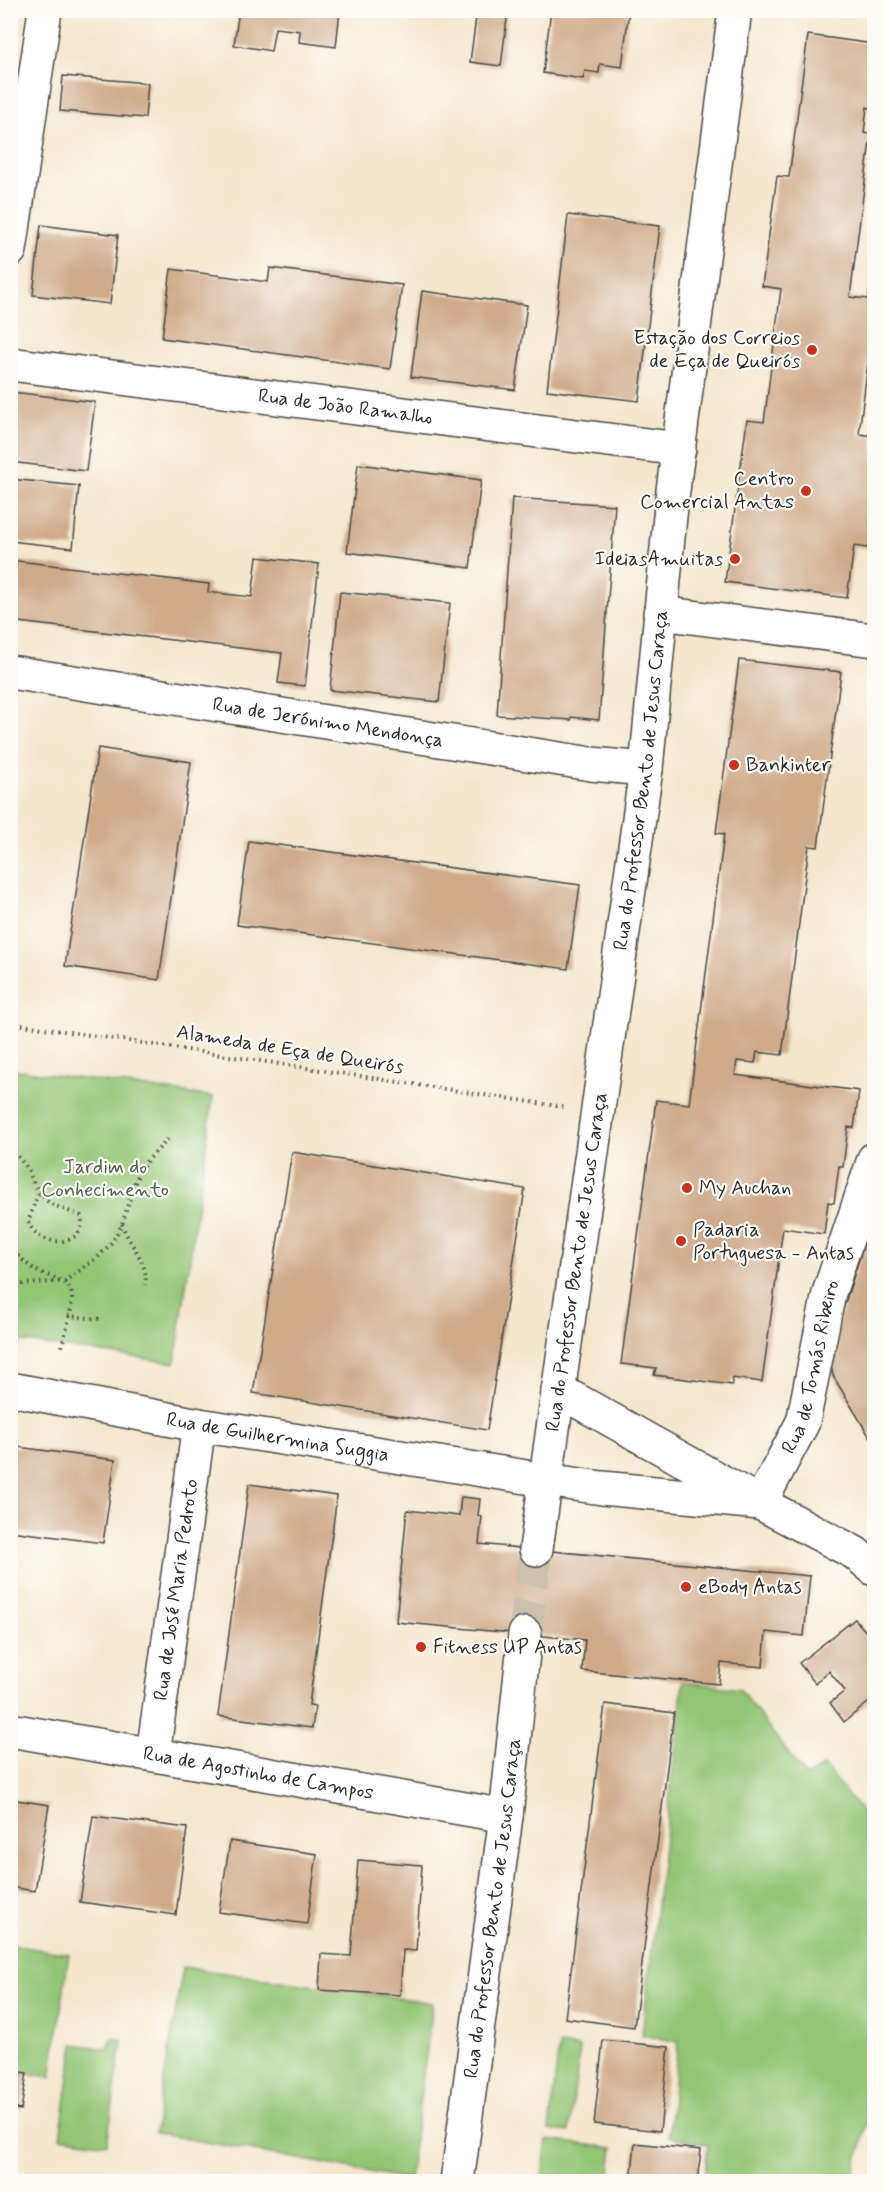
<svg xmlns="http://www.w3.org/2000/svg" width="885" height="2192" font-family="Mynerve,sans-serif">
  <rect width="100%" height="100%" fill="#fdfcf7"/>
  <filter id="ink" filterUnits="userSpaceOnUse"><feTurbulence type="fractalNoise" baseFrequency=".0167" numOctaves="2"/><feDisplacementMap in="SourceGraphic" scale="12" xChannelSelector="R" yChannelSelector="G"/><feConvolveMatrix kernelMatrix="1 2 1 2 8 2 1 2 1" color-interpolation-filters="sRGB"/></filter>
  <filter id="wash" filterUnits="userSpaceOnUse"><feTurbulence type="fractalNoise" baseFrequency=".008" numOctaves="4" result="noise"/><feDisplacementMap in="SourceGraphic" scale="24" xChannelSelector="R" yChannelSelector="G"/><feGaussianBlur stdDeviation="1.35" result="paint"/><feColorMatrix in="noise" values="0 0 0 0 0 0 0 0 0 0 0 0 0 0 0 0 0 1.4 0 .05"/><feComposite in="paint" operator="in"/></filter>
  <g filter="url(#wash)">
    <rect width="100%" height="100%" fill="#f4e7ce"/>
    <!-- green -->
    <path fill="#93c575" stroke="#5f7850" stroke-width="1.5" d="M11 1069 213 1097 175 1363 11 1340Z
      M683 1682 740 1689 806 1777 824 1766 874 1827V2096L852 2181H704L708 2145 669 2136 678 2042 642 2035Z
      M11 1945 69 1954 51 2077 11 2071Z
      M183 1967 433 2003 409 2179 155 2133Z
      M111 2038 122 2040 107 2144 60 2137 74 2044 109 2049Z
      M559 2045 580 2048 569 2132 549 2130Z
      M547 2140 613 2148 609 2181H542Z"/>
    <g id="blocks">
      <!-- building -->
      <path fill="#cfaa8b" d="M239 10H340L336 47 299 42 300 31 275 28 271 51 234 45Z
        M477 10H508L501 66 470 62Z
        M551 10H629L622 67 600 64 599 73 585 71 583 79 543 73Z
        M808 35 874 44V118H871L872 109 867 107 864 133 871 134 850 297 868 299 874 260V314L859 434 874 436V549L854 546 847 598 725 582 747 420 764 422 781 289 762 286 777 176 789 177Z
        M63 76 148 83 145 118 60 111Z
        M568 215 660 226 639 401 547 390Z
        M41 225 118 235 110 304 33 295Z
        M270 268 402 285 390 369 162 338 171 269 268 282Z
        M422 291 527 305 515 390 411 377Z
        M12 392 95 402 86 471 10 462Z
        M358 464 481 480 470 568 347 552Z
        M10 479 79 486 73 548 10 541Z
        M512 498 615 505 599 720 571 717V720L497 715Z
        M257 557 319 564 305 686 278 683 282 653 10 621V560L209 584 208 592 252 597Z
        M340 592 450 603 439 702 330 690Z
        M739 660 841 672 818 847 809 846 782 1055 757 1052 755 1063 737 1061 735 1075 859 1091 854 1128 848 1127 843 1167 839 1166 834 1203 828 1202 824 1234 783 1228 762 1382 732 1378V1385L654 1375 656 1368 621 1364 656 1100 689 1104 724 834 716 833Z
        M98 748 191 762 159 980 65 966Z
        M249 841 580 885 568 969 237 925Z
        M292 1152 525 1189 487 1430 253 1393Z
        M874 1213V1444L833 1376 831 1364 839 1322Z
        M10 1446 115 1460 103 1543 10 1531Z
        M249 1484 337 1496 309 1705 315 1706 312 1728 218 1716Z
        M461 1497 480 1499 478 1516 482 1517 479 1544 810 1576 804 1636 766 1632 763 1667 721 1663 719 1684 582 1671 585 1640 396 1622 407 1510 459 1516Z
        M855 1619 867 1633 872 1630 874 1633V1698L844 1722 830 1703 845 1691 829 1671 815 1683 799 1663Z
        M605 1704 674 1713 634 2027 565 2018Z
        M10 1799 49 1805 35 1891 10 1887Z
        M93 1816 187 1828 176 1915 80 1902Z
        M230 1841 317 1854 307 1924 219 1912Z
        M358 1860 422 1865 416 1951 403 1950 400 1995 319 1990 321 1954 351 1956Z
        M603 2040 669 2047 660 2131 594 2124Z
        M10 2071 27 2073 21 2110 10 2108Z
        M635 2143 701 2150 697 2182H631Z"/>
    </g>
  </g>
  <g filter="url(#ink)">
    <use href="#blocks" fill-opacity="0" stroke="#494743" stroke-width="1.5"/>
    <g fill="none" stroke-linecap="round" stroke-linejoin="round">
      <!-- minor-tunnel -->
      <path stroke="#ccc1ad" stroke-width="33" stroke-dasharray="33 16" stroke-linecap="butt" d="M525 1634 536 1549"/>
      <defs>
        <g id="minor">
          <path d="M10 250 45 10"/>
          <path id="s1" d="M10 364 679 449"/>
          <path d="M660 613 874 640"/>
          <path id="s2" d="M10 672 591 764 646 769"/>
          <path id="s3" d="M10 1389 199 1425 545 1480 602 1488 760 1503"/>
          <path d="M558 1390 760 1503 855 1553 874 1569"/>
          <path id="s4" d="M760 1503 803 1422 829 1293 874 1159"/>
          <path id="s5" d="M536 1549 646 769 671 506 735 10"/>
          <path id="s6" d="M10 1730 506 1816"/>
          <path id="s7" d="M153 1754 199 1425"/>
          <path id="s8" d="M457 2182 506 1816 525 1634"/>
        </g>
      </defs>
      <!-- minor casing -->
      <use href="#minor" stroke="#494743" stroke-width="36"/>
      <!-- path -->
      <path stroke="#494743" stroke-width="4" stroke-dasharray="1.5 4.5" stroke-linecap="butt" d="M10 1023 564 1107
        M10 1147 28 1169 34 1185 45 1199 51 1204 81 1216C89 1246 40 1251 28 1222L39 1191
        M122 1224C128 1244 150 1263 145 1285
        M10 1247C18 1256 28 1266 39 1272 54 1279 73 1279 72 1300 71 1315 65 1332 62 1347
        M10 1285 65 1281 98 1257 113 1241 122 1224 136 1179 146 1162 169 1138
        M68 1316 100 1319"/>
      <!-- minor -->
      <use href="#minor" stroke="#fff" stroke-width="33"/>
    </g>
  </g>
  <!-- markers -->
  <g fill="#c8321e" stroke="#fdfcf7" stroke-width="2">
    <circle cx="812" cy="350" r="6"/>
    <circle cx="806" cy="491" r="6"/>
    <circle cx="735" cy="559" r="6"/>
    <circle cx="734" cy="765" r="6"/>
    <circle cx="687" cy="1188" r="6"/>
    <circle cx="681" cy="1241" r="6"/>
    <circle cx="686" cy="1587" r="6"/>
    <circle cx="421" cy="1647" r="6"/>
  </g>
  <g text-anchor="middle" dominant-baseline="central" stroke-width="4.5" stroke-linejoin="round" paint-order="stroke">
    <!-- poi labels -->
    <g font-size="20" fill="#2b2b2b" stroke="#fdfcf7" text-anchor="start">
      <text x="800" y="338" text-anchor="end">Estação dos Correios<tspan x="800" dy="23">de Eça de Queirós</tspan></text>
      <text x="794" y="479" text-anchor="end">Centro<tspan x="794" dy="23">Comercial Antas</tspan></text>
      <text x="723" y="559" text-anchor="end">IdeiasAmuitas</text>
      <text x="746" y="765">Bankinter</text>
      <text x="699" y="1188">My Auchan</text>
      <text x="693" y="1230">Padaria<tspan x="693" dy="23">Portuguesa - Antas</tspan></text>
      <text x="698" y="1587">eBody Antas</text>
      <text x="433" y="1647">Fitness UP Antas</text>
    </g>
    <!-- street labels -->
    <g font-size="20" fill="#2b2b2b" stroke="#fdfcf7">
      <text stroke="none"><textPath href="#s1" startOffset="338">Rua de João Ramalho</textPath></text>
      <text stroke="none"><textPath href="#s2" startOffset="322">Rua de Jerónimo Mendonça</textPath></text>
      <text stroke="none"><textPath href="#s5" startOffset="776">Rua do Professor Bento de Jesus Caraça</textPath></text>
      <text transform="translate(290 1050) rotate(9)">Alameda de Eça de Queirós</text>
      <text stroke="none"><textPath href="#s5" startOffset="290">Rua do Professor Bento de Jesus Caraça</textPath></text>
      <text stroke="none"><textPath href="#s4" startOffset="147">Rua de Tomás Ribeiro</textPath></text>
      <text stroke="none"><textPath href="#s3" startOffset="272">Rua de Guilhermina Suggia</textPath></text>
      <text stroke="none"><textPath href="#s7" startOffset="166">Rua de José Maria Pedroto</textPath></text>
      <text stroke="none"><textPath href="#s6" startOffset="252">Rua de Agostinho de Campos</textPath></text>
      <text stroke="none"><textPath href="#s8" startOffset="276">Rua do Professor Bento de Jesus Caraça</textPath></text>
    </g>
    <!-- park labels -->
    <g font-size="20" fill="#4f6145" stroke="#fdfcf7">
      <text x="105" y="1167">Jardim do<tspan x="105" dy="23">Conhecimento</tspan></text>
    </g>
  </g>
  <!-- margin -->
  <rect width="885" height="2192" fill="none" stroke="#fdfcf7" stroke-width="36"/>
</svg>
